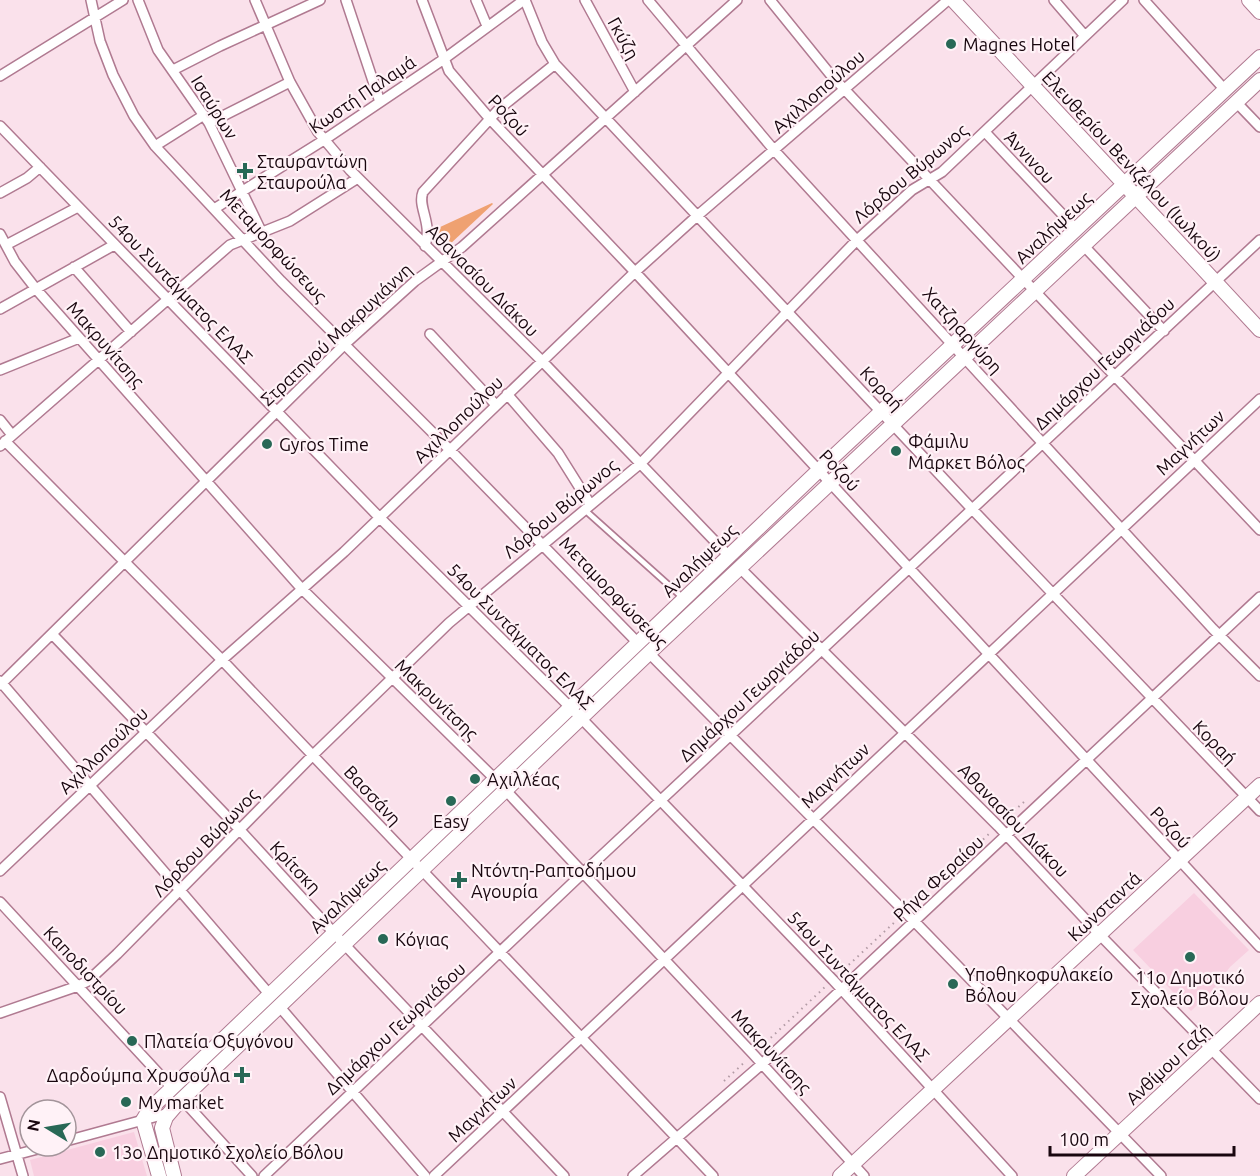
<svg xmlns="http://www.w3.org/2000/svg" width="1260" height="1176" font-family="Ubuntu,sans-serif">
  <rect width="100%" height="100%" fill="#fae1eb"/>
  <!-- built -->
  <path fill="#f8cfe0" d="M1194 893 1249 950 1230 967 1213 990 1191 1011 1133 950Z
    M134 1132 147 1176H34L30 1160Z"/>
  <!-- green -->
  <path fill="#efa171" d="M492 203 493 204 449 245 439 237 436 230 438 228Z"/>
  <g fill="none" stroke-linecap="round" stroke-linejoin="round">
    <defs>
      <path id="lane" d="M586 511 682 597"/>
      <path id="street" d="M91 0 100 41 113 75 134 116 155 146 281 281 450 450 638 643
        M138 0 158 50 209 123 262 233
        M255 0 290 82 318 132 350 170 542 361 729 556
        M346 0 380 102
        M422 0 449 71 490 119 635 272 1260 947
        M476 0 487 26
        M525 0 542 42 555 64 972 509 1260 811
        M585 0 635 92
        M648 0 774 150 1213 629 1260 676
        M770 0 830 74 1260 530
        M1054 0 1085 36
        M1144 0 1225 90
        M173 70 220 46 320 0
        M0 76 123 0
        M1236 102 1260 127
        M209 123 290 82
        M0 126 379 517 581 718 743 886 833 980 1012 1176
        M985 132 1077 230
        M155 146 204 115
        M0 193 27 178 40 167
        M214 209 324 140 444 59 524 0
        M0 234 15 262 36 289 301 588 495 779 753 1054 864 1176
        M6 245 78 207
        M425 246C433 223 417 207 423 192L499 109 555 64
        M1084 246 1164 331
        M74 267 131 332
        M0 309 114 245
        M430 334 496 405
        M0 370 79 338
        M507 394 558 453 590 504
        M0 420 12 435
        M5 441 222 660 713 1176
        M0 446 230 245 290 221 358 178
        M740 568 998 826 1100 935 1260 1099
        M52 634 239 829 344 944 564 1176
        M649 653 915 922 1161 1176
        M0 681 270 995
        M0 685 344 345 415 281 462 247 737 0
        M0 871 222 660 344 552 635 272 697 216 948 0
        M0 902 172 1088
        M279 1006 425 1176
        M0 1013 78 986 88 981 117 954 313 755 449 623 641 463 857 240 912 190 942 172 1123 0
        M0 1097 23 1176
        M182 1099 252 1176
        M66 1141 169 1113
        M0 1159 49 1146
        M264 1176 583 873 1260 240
        M434 1176 1260 399
        M633 1176 762 1064 1260 597"/>
      <path id="secondary" d="M953 0 1260 330
        M1249 0 1260 12
        M159 1176 143 1120 149 1110 818 471 1260 57
        M174 1176 162 1128 166 1117 178 1103 649 653 1260 80
        M840 1176 1260 785
        M1074 1176 1260 1003"/>
    </defs>
    <!-- lane casing -->
    <use href="#lane" stroke="#b07a91" stroke-width="8"/>
    <!-- street casing -->
    <use href="#street" stroke="#b07a91" stroke-width="12"/>
    <!-- secondary casing -->
    <use href="#secondary" stroke="#b07a91" stroke-width="16"/>
    <!-- path -->
    <path stroke="#b29ba5" stroke-width="2" stroke-dasharray="1.5 4.5" stroke-linecap="butt" d="M1005 819 1025 801
      M913 905 990 833
      M840 973 898 919
      M762 1046 825 987
      M724 1081 746 1061"/>
    <!-- lane -->
    <use href="#lane" stroke="#fff" stroke-width="4.5"/>
    <!-- street -->
    <use href="#street" stroke="#fff" stroke-width="9"/>
    <!-- secondary -->
    <use href="#secondary" stroke="#fff" stroke-width="14"/>
  </g>
  <!-- markers -->
  <g fill="#286856" stroke="#fff2f7" stroke-width="2">
    <circle cx="951" cy="44" r="6"/>
    <path d="M242 162h6v6h6v6h-6v6h-6v-6h-6v-6h6z"/>
    <circle cx="267" cy="444" r="6"/>
    <circle cx="896" cy="451" r="6"/>
    <circle cx="475" cy="779" r="6"/>
    <circle cx="451" cy="801" r="6"/>
    <path d="M456 871h6v6h6v6h-6v6h-6v-6h-6v-6h6z"/>
    <circle cx="383" cy="939" r="6"/>
    <circle cx="1190" cy="957" r="6"/>
    <circle cx="953" cy="984" r="6"/>
    <circle cx="132" cy="1041" r="6"/>
    <path d="M239 1066h6v6h6v6h-6v6h-6v-6h-6v-6h6z"/>
    <circle cx="126" cy="1102" r="6"/>
    <circle cx="100" cy="1152" r="6"/>
  </g>
  <g text-anchor="middle" dominant-baseline="central" stroke-width="4.5" stroke-linejoin="round" paint-order="stroke">
    <!-- street labels -->
    <g font-size="18" fill="#18060e" stroke="#fff2f7">
      <text transform="translate(624 38) rotate(61)">Γκύζη</text>
      <text transform="translate(818 91) rotate(-41)">Αχιλλοπούλου</text>
      <text transform="translate(362 94) rotate(-34)">Κωστή Παλαμά</text>
      <text transform="translate(215 107) rotate(58)">Ισαύρων</text>
      <text transform="translate(509 115) rotate(47)">Ροζού</text>
      <text transform="translate(1030 157) rotate(47)">Άννινου</text>
      <text transform="translate(1132 166) rotate(47)">Ελευθερίου Βενιζέλου (Ιωλκού)</text>
      <text transform="translate(910 173) rotate(-40)">Λόρδου Βύρωνος</text>
      <text transform="translate(1053 227) rotate(-43)">Αναλήψεως</text>
      <text transform="translate(274 245) rotate(47)">Μεταμορφώσεως</text>
      <text transform="translate(483 280) rotate(45)">Αθανασίου Διάκου</text>
      <text transform="translate(181 289) rotate(46)">54ου Συντάγματος ΕΛΑΣ</text>
      <text transform="translate(963 330) rotate(48)">Χατζηαργύρη</text>
      <text transform="translate(336 334) rotate(-43)">Στρατηγού Μακρυγιάννη</text>
      <text transform="translate(106 344) rotate(49)">Μακρυνίτσης</text>
      <text transform="translate(1104 363) rotate(-43)">Δημάρχου Γεωργιάδου</text>
      <text transform="translate(882 388) rotate(47)">Κοραή</text>
      <text transform="translate(458 419) rotate(-44)">Αχιλλοπούλου</text>
      <text transform="translate(1190 442) rotate(-43)">Μαγνήτων</text>
      <text transform="translate(840 470) rotate(47)">Ροζού</text>
      <text transform="translate(560 508) rotate(-40)">Λόρδου Βύρωνος</text>
      <text transform="translate(699 560) rotate(-44)">Αναλήψεως</text>
      <text transform="translate(614 592) rotate(46)">Μεταμορφώσεως</text>
      <text transform="translate(521 636) rotate(45)">54ου Συντάγματος ΕΛΑΣ</text>
      <text transform="translate(749 695) rotate(-43)">Δημάρχου Γεωργιάδου</text>
      <text transform="translate(437 699) rotate(44)">Μακρυνίτσης</text>
      <text transform="translate(1215 742) rotate(46)">Κοραή</text>
      <text transform="translate(103 750) rotate(-44)">Αχιλλοπούλου</text>
      <text transform="translate(835 775) rotate(-43)">Μαγνήτων</text>
      <text transform="translate(373 795) rotate(47)">Βασσάνη</text>
      <text transform="translate(1014 820) rotate(46)">Αθανασίου Διάκου</text>
      <text transform="translate(1171 827) rotate(47)">Ροζού</text>
      <text transform="translate(205 842) rotate(-46)">Λόρδου Βύρωνος</text>
      <text transform="translate(296 867) rotate(47)">Κρίτσκη</text>
      <text transform="translate(938 878) rotate(-43)">Ρήγα Φεραίου</text>
      <text transform="translate(347 896) rotate(-44)">Αναλήψεως</text>
      <text transform="translate(1104 906) rotate(-43)">Κωνσταντά</text>
      <text transform="translate(86 970) rotate(47)">Καποδιστρίου</text>
      <text transform="translate(859 986) rotate(47)">54ου Συντάγματος ΕΛΑΣ</text>
      <text transform="translate(395 1028) rotate(-43)">Δημάρχου Γεωργιάδου</text>
      <text transform="translate(772 1051) rotate(47)">Μακρυνίτσης</text>
      <text transform="translate(1168 1064) rotate(-43)">Ανθίμου Γαζή</text>
      <text transform="translate(482 1109) rotate(-43)">Μαγνήτων</text>
    </g>
    <!-- poi labels -->
    <g font-size="18" fill="#18060e" stroke="#fff2f7" text-anchor="start">
      <text x="963" y="44">Magnes Hotel</text>
      <text x="257" y="161">Σταυραντώνη<tspan x="257" dy="21">Σταυρούλα</tspan></text>
      <text x="908" y="441">Φάμιλυ<tspan x="908" dy="21">Μάρκετ Βόλος</tspan></text>
      <text x="279" y="444">Gyros Time</text>
      <text x="487" y="779">Αχιλλέας</text>
      <text x="451" y="821" text-anchor="middle">Easy</text>
      <text x="471" y="870">Ντόντη-Ραπτοδήμου<tspan x="471" dy="21">Αγουρία</tspan></text>
      <text x="395" y="939">Κόγιας</text>
      <text x="965" y="974">Υποθηκοφυλακείο<tspan x="965" dy="21">Βόλου</tspan></text>
      <text x="1190" y="977" text-anchor="middle">11ο Δημοτικό<tspan x="1190" dy="21">Σχολείο Βόλου</tspan></text>
      <text x="144" y="1041">Πλατεία Οξυγόνου</text>
      <text x="230" y="1075" text-anchor="end">Δαρδούμπα Χρυσούλα</text>
      <text x="138" y="1102">My market</text>
      <text x="112" y="1152">13o Δημοτικό Σχολείο Βόλου</text>
    </g>
  </g>
  <!-- north arrow -->
  <g transform="translate(48 1128) rotate(281)"><circle r="28" fill="#fff2f7" stroke="#a3949a" stroke-width="1.5"/>
  <path d="M0-4.5L10 22L0 15L-10 22Z" fill="#286856"/>
  <text y="-9" font-size="16" font-weight="bold" text-anchor="middle" fill="#18060e">N</text>
  </g>
  <!-- scale -->
  <path d="M1050 1146v9h184v-9" fill="none" stroke="#18060e" stroke-width="3"/>
  <text x="1059" y="1146" font-size="18" fill="#18060e" stroke="#fff2f7" stroke-width="4.5" paint-order="stroke">100 m</text>
</svg>
